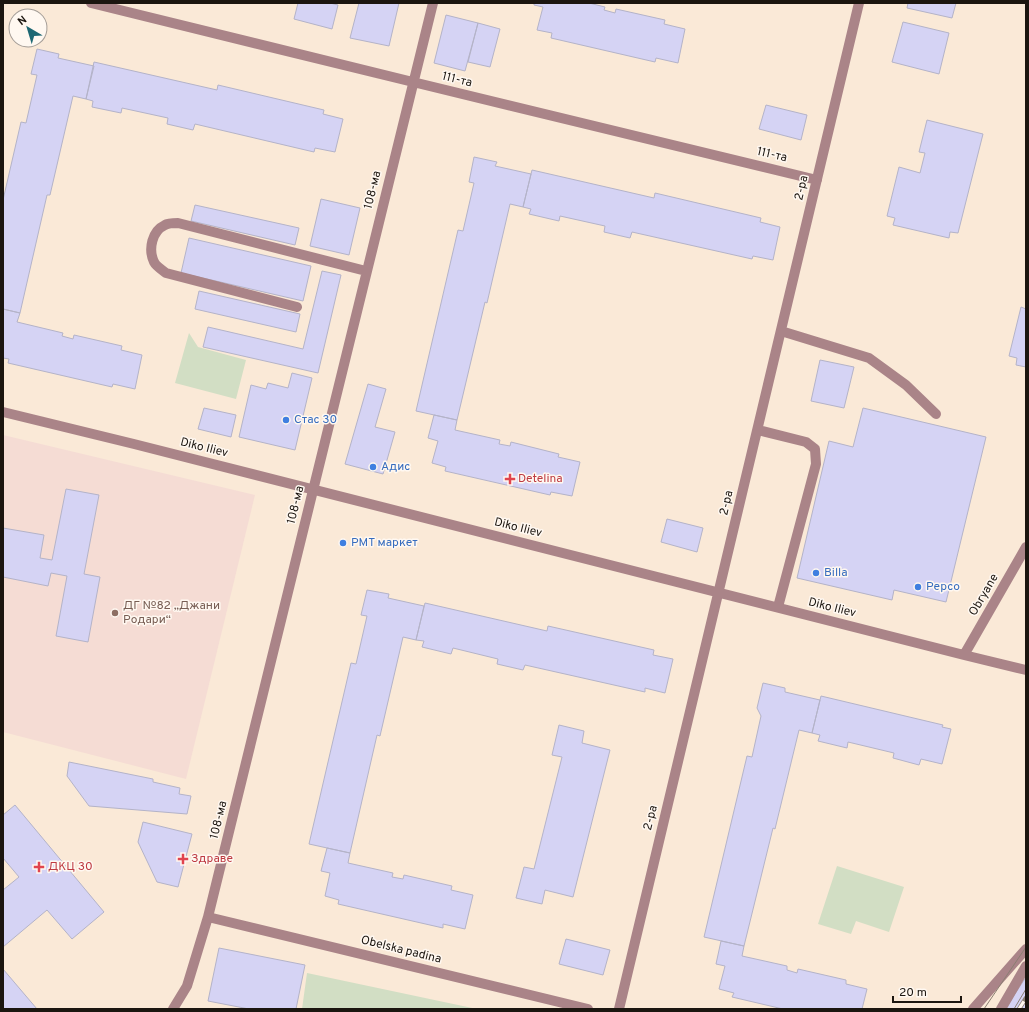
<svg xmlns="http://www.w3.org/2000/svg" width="1029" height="1012" font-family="Overpass,sans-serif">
  <rect width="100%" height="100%" fill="#fae9d7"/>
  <!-- education -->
  <path fill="#f5dcd4" d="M3 435 255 495 186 779 3 732Z"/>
  <!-- green -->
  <path fill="#d2dec4" d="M189 333 198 347 246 360 236 399 175 383Z
    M837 866 904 887 889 932 856 921 851 934 818 924Z
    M307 973 477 1009H302Z"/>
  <!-- building -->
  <path fill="#d5d3f4" stroke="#b4b3c8" d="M298 3H330L338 5 332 29 294 19Z
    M359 3H399L389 46 350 38Z
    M534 3H589L605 7 604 10 615 13 616 9 665 20 664 24 685 29 678 63 656 58 655 62 551 38 552 33 537 30 543 7 534 5Z
    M908 3H956L952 18 907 8Z
    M446 15 478 23 465 71 434 63Z
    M903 22 949 33 939 74 892 62Z
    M478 23 500 29 490 67 468 62Z
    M37 49 59 54 58 58 94 66 86 99 73 96 50 195H47L20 313 3 309V200L21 122 26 123 37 75 31 74Z
    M94 62 217 90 218 85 324 110 323 114 343 119 335 152 315 148 314 152 195 124 193 130 167 124 168 118 122 108 121 113 92 107 93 101 86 99Z
    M766 105 807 115 801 140 759 129Z
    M927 120 983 134 958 233 950 232 949 238 893 225 895 218 887 216 899 167 920 173 925 153 919 152Z
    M474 157 497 162 495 166 531 174 523 207 510 204 487 303 485 302 457 420 416 411 458 230 463 231 474 183 469 182Z
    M532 170 654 198 655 193 761 218 760 222 780 227 773 260 753 256 752 259 632 232 630 238 604 232 605 226 560 216 559 221 529 214 531 209 523 207Z
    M321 199 360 208 349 255 310 246Z
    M195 205 299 228 295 245 191 221Z
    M189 238 311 266 303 301 181 273Z
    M322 271 341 275 318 373 203 347 208 327 303 349Z
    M199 291 300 314 296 332 195 309Z
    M1021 307 1026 309V367L1016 365 1017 358 1009 356Z
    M3 309 20 313 17 322 63 333 62 336 73 339 74 335 122 346 121 350 142 355 135 389 113 384 112 387 8 363 9 359 3 358Z
    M820 360 854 367 844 408 811 401Z
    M292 373 312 378 295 450 239 437 251 385 266 389 268 383 288 388Z
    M368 384 386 389 375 427 395 432 383 474 345 464Z
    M204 408 236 415 231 437 198 429Z
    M863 408 986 437 946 602 894 590 892 600 797 578 829 441 853 447Z
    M434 415 457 420 455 430 500 440 499 444 510 446 511 442 559 454 558 457 580 462 572 496 551 492 550 495 445 471 446 467 432 463 438 441 428 438Z
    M66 489 99 495 84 574 100 577 88 642 56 636 67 576 51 573 48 586 3 577V528L44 535 40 558 52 560Z
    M667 519 703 528 697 552 661 542Z
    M367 590 389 594 388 598 424 606 416 640 403 637 380 736 377 735 350 853 309 844 351 663 356 664 367 616 361 615Z
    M425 603 547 631 548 626 654 650 653 655 673 659 665 693 645 688V692L525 665 523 670 497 664 498 659 453 648 451 654 422 647 424 641 416 640Z
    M763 683 785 688V692L820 700 812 733 799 730 775 829 773 828 744 946 704 937 747 756 752 757 761 716 757 708Z
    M821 696 943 725 942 727 951 729 942 764 921 759 919 765 893 758 894 753 848 742 847 748 818 741 820 735 812 733Z
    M559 725 584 731 582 743 610 750 573 897 545 890 542 904 516 898 524 867 534 869 562 757 552 755Z
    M69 762 153 779V782L180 788 179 794 191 796 187 814 89 806 67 776Z
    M15 805 104 912 72 939 47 910 3 947V890L19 877 3 858V815Z
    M143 822 192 834 178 887 157 882 138 842Z
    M327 848 350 853 348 863 393 873 392 877 403 879 404 875 452 886 451 890 473 895 465 929 443 924V928L338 904 339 900 325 896 330 873 321 871Z
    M566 939 610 950 603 975 559 964Z
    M721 941 744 946 742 956 787 966V970L797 973 798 969 846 980V984L867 989 862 1009H783L732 997 734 993 719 989 725 966 716 964Z
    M219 948 305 965 296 1009H249L208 1001Z
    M3 969 37 1009H3Z
    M1026 977V1009H1005Z"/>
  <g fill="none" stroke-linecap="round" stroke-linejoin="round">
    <!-- minor -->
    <path stroke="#aa8488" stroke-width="10" d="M91 3 413 82 817 180
      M297 307 166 273C162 270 156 266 154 262 148 249 152 231 165 225 168 223 174 223 178 223L366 271
      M781 331 869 358 906 385 936 414
      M3 412 134 444 964 655 1026 670
      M758 430 806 442 815 449 816 464 778 607
      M964 655 1026 547
      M208 917 588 1009
      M173 1009 187 986 208 917 433 3
      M619 1009 859 3
      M973 1009 1026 949
      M1001 1009 1026 966"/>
    <!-- tram -->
    <path stroke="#8b7f73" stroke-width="1" d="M984 1009 1026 947
      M1014 1009 1026 989"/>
    <defs>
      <path id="rail" d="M1019 1009 1026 998"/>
    </defs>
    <!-- rail casing -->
    <use href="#rail" stroke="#8b7f73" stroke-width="4.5"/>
    <!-- rail -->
    <use href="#rail" stroke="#fff8f1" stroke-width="3" stroke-dasharray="9" stroke-linecap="butt"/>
  </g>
  <!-- markers -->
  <g fill="#3f7fe0" stroke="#fff8f1" stroke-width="1.5">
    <circle cx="286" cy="420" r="4"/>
    <circle cx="373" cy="467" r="4"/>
    <circle cx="343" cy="543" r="4"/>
    <circle cx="816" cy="573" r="4"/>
    <circle cx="918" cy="587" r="4"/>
  </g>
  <g fill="#e0444e" stroke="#fff8f1" stroke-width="1.5">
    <path d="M508 473h4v4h4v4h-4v4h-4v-4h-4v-4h4z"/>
    <path d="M181 853h4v4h4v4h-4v4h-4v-4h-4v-4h4z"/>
    <path d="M37 861h4v4h4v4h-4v4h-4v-4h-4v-4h4z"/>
  </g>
  <circle fill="#8d6e63" stroke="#fff8f1" stroke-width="1.5" cx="115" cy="613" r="4"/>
  <g text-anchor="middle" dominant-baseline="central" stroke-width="3" stroke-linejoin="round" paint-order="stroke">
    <!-- street labels -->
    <g font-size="12" fill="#1b150f" stroke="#fff8f1">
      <text transform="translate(457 80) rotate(14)">111-та</text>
      <text transform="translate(772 155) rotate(13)">111-та</text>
      <text transform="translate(802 188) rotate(-77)">2-ра</text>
      <text transform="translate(373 190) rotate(-76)">108-ма</text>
      <text transform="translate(204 448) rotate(14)">Diko Iliev</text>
      <text transform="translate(727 503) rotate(-77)">2-ра</text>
      <text transform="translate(296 505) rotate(-76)">108-ма</text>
      <text transform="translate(518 528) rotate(14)">Diko Iliev</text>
      <text transform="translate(984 595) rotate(-60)">Obryane</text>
      <text transform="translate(832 608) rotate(14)">Diko Iliev</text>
      <text transform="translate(651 818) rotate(-76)">2-ра</text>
      <text transform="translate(219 820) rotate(-76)">108-ма</text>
      <text transform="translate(401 950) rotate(14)">Obelska padina</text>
    </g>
    <!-- shop labels -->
    <g font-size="12" fill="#366cbe" stroke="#fff8f1" text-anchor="start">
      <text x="294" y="420">Стас 30</text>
      <text x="381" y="467">Адис</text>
      <text x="351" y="543">РМТ маркет</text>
      <text x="824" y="573">Billa</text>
      <text x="926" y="587">Pepco</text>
    </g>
    <!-- health labels -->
    <g font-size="12" fill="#be3a42" stroke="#fff8f1" text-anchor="start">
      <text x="518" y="479">Detelina</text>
      <text x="191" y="859">Здраве</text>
      <text x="48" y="867">ДКЦ 30</text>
    </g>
    <!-- education labels -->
    <g font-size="12" fill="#785e54" stroke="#fff8f1" text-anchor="start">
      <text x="123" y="606">ДГ №82 „Джани<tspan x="123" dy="14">Родари“</tspan></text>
    </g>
  </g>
  <!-- border -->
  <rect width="1029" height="1012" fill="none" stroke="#1b150f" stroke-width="8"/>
  <!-- north arrow -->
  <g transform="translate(28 28) rotate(322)"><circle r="19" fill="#fff8f1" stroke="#a49d97"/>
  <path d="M0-3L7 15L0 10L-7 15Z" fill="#1d6773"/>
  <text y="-6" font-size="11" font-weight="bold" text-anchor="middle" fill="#1b150f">N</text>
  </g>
  <!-- scale -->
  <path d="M893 996v6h68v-6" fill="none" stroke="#1b150f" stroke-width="2"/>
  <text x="899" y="996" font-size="12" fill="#1b150f" stroke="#fff8f1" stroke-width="3" paint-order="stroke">20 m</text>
</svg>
